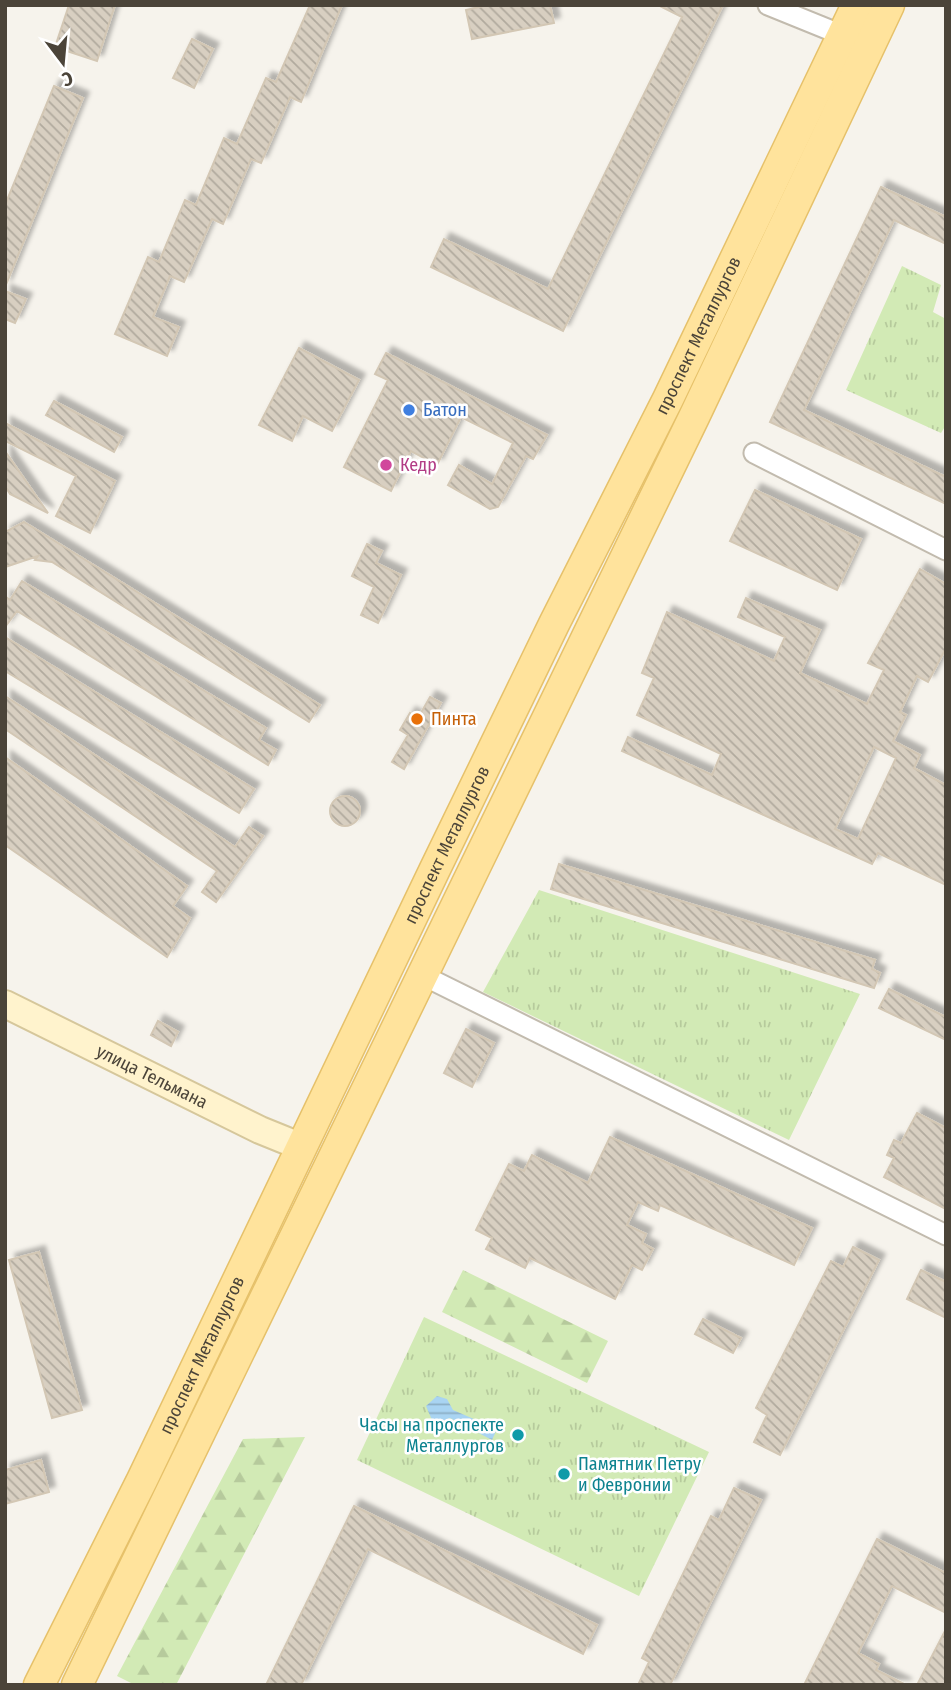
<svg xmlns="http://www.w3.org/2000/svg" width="951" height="1690" font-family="'Fira Sans Condensed',sans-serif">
  <defs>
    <pattern id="grass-tufts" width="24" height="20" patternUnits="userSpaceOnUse" patternTransform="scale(1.75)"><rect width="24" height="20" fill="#d2eab5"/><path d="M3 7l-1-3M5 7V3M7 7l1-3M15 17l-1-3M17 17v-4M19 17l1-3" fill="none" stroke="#b6ca9c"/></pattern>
    <pattern id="forest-firs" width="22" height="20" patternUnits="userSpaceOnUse" patternTransform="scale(1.75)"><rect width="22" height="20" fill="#d2eab5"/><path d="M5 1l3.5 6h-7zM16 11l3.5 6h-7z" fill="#b6ca9c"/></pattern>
    <pattern id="water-rules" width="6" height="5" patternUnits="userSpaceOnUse" patternTransform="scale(1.75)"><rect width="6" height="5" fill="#a9d4f2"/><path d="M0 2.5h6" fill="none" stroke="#8caec5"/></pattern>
    <pattern id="building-back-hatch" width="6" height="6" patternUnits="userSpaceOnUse" patternTransform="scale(1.75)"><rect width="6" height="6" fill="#d8cfc1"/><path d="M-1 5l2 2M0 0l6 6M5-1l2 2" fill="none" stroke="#b1aa9e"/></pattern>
    <filter id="shadow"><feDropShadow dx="6" dy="-6" stdDeviation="2" flood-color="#0004"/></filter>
  </defs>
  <rect width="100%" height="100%" fill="#f6f3ec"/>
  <!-- grass -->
  <path fill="url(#grass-tufts)" d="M902 266 941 285 933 312 946 319V425L941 433 846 390Z
    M539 890 860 994 789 1140 483 992Z
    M424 1317 709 1452 639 1596 357 1460Z"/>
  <!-- forest -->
  <path fill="url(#forest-firs)" d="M463 1270 608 1341 587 1383 442 1312Z
    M305 1437 176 1685H135L117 1676 243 1439Z"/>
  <!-- water -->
  <path fill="url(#water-rules)" d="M437 1396 447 1399 453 1410 497 1429 492 1440 450 1418 439 1423 432 1420 426 1406Z"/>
  <!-- building -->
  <path fill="url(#building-back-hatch)" stroke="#d3c7b4" stroke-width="2" fill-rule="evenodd" filter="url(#shadow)" d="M69 5H115L97 61 55 47Z
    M310 5H342L301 102 290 97 261 163 251 159 223 224 212 219 184 282 170 276 153 317 179 327 167 356 115 334 148 257 159 262 185 200 196 205 224 138 237 144 266 78 276 82Z
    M488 5H550L554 23 472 39 466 10Z
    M658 5H723L563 331 431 267 444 239 548 289 682 17Z
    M192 39 213 49 194 88 173 78Z
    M54 86 83 98 5 287V205Z
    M881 187 946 217V244L894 220 804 410 946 477V504L770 422Z
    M5 291 26 299 15 323 5 319Z
    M299 348 359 380 332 431 303 416 292 441 259 425Z
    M386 353 547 435 533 459 526 456 498 507 490 509 448 485 459 465 492 484 513 443 461 417 437 465 411 451 391 491 344 467 388 380 375 374Z
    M54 401 122 437 114 452 46 415Z
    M5 423 115 481 90 533 56 516 76 476 5 441Z
    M5 451 48 513 10 494 5 486Z
    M755 490 861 539 837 590 730 541Z
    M24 522 320 705 309 722 52 562 35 560 38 556 5 567V532Z
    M367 544 382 551 376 563 401 575 378 623 361 615 374 587 352 576Z
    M920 569 946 584V648L928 682 917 676 900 712 906 715 893 741 920 755 914 768 946 785V885L878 853 872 864 622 751 628 737 712 775 721 754 637 715 654 678 642 673 667 612 774 661 785 637 738 617 746 598 820 630 800 673 867 704 884 670 868 663ZM874 747 896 758 858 839 835 829Z
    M22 581 266 728 259 740 276 750 268 765 17 611 5 627V596L10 600Z
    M5 637 254 789 239 813 5 671Z
    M5 696 235 847 249 827 263 836 216 902 202 892 217 871 5 729Z
    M430 697 441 703 404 769 392 762 408 735 400 730 410 713 418 718Z
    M5 757 187 886 173 906 190 918 167 957 5 845Z
    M330 811a15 15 0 1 1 30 0a15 15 0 1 1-30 0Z
    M559 864 875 960 872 969 880 973 874 988 551 889Z
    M889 989 946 1017V1040L879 1008Z
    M158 1021 178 1032 171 1046 151 1035Z
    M466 1029 494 1043 472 1087 444 1073Z
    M917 1113 946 1128V1209L884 1177 894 1158 887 1155 894 1140 901 1143Z
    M610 1137 812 1228 794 1265 660 1205 658 1211 638 1202 627 1225 646 1234 642 1243 653 1249 642 1270 632 1265 615 1299 530 1258 525 1268 486 1249 492 1238 476 1230 509 1164 524 1171 532 1155 588 1183Z
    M853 1247 879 1260 780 1455 754 1442 767 1415 756 1408 831 1261 843 1267Z
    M39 1252 82 1410 52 1418 9 1260Z
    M921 1270 946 1282V1318L907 1299Z
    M703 1319 741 1338 733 1353 695 1334Z
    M41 1460 49 1492 5 1504V1470Z
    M734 1488 761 1500 670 1685H638L649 1662 642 1658 711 1516 719 1520Z
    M354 1506 597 1625 583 1654 368 1549 301 1685H266Z
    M877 1539 946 1573V1613L892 1586 858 1653 879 1664 876 1670 906 1685H804Z
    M946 1629V1685H917Z"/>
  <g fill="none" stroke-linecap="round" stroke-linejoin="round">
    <defs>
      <path id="minor" d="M768 5 842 35
        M754 453 946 550
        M422 975 946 1235"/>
      <g id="secondary">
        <path id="s1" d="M5 1004 260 1130 302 1147"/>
      </g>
      <g id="primary">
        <path id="s2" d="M39 1685 142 1480 434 871 554 624 668 399 857 5"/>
        <path d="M77 1685 694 417 889 5"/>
      </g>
    </defs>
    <!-- minor casing -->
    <use href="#minor" stroke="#c2bbae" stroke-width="23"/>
    <!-- secondary casing -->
    <use href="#secondary" stroke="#d6c79b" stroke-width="30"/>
    <!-- primary casing -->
    <use href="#primary" stroke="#e6c16a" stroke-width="33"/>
    <!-- minor -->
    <use href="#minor" stroke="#fff" stroke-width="19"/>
    <!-- secondary -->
    <use href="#secondary" stroke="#fff3cd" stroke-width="26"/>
    <!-- primary -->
    <use href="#primary" stroke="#ffe39c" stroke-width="30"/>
  </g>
  <!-- markers -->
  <circle fill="#3f7fe0" stroke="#fff" stroke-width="2.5" cx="409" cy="410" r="7"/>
  <circle fill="#d1479c" stroke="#fff" stroke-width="2.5" cx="386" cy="465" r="7"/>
  <circle fill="#e8710a" stroke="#fff" stroke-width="2.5" cx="417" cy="719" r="7"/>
  <g fill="#0f9aa8" stroke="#fff" stroke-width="2.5">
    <circle cx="518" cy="1435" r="7"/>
    <circle cx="564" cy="1474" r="7"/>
  </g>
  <g text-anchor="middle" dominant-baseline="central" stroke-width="5" stroke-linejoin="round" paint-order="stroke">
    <!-- street labels -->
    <g font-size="18" fill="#4b4439" stroke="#fff">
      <text stroke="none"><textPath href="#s2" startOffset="1502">проспект Металлургов</textPath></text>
      <text stroke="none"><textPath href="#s2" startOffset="934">проспект Металлургов</textPath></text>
      <text stroke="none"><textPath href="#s1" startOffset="164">улица Тельмана</textPath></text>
      <text stroke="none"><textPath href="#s2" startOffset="368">проспект Металлургов</textPath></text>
    </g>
    <!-- shop labels -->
    <g font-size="18" fill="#366cbe" stroke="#fff" text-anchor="start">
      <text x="423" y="410">Батон</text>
    </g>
    <!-- hotel labels -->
    <g font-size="18" fill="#b23c85" stroke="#fff" text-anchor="start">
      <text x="400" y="465">Кедр</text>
    </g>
    <!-- food labels -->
    <g font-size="18" fill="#c56008" stroke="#fff" text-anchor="start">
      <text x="431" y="719">Пинта</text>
    </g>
    <!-- culture labels -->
    <g font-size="18" fill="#0d838f" stroke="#fff" text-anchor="end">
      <text x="504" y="1425">Часы на проспекте<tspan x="504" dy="21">Металлургов</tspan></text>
      <text x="578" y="1464" text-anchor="start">Памятник Петру<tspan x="578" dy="21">и Февронии</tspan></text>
    </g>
  </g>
  <!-- border -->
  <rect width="951" height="1690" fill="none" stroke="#4b4439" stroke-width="14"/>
  <!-- north arrow -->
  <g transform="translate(63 63) rotate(164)" stroke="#ffffff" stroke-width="5" paint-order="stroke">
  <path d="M0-5L12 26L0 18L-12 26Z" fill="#4b4439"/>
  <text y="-10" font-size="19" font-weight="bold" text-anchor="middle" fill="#4b4439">С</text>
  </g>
</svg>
